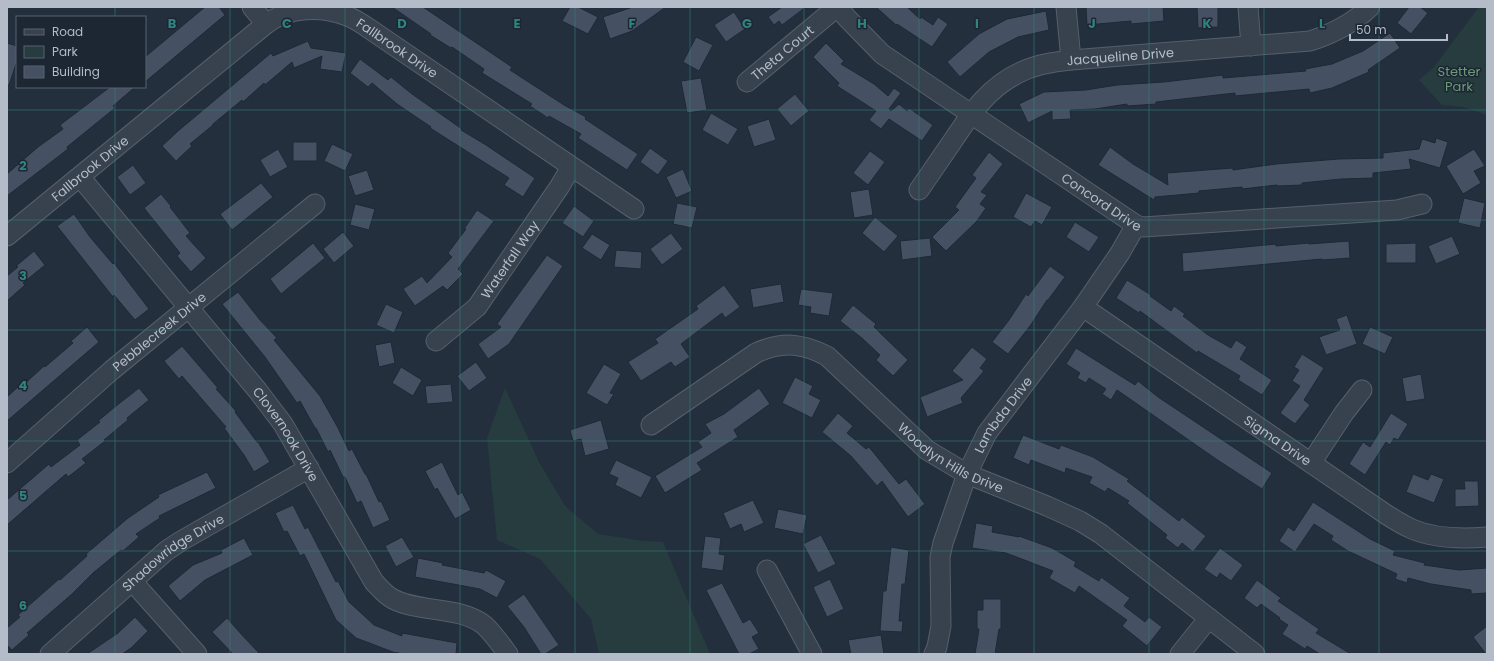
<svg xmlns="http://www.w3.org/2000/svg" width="1494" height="661" font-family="Poppins,sans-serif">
  <rect width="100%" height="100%" fill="#242f3e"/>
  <!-- green -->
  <path fill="#263c3f" d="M1479 7H1487V115L1463 107 1442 105 1419 80 1434 67Z
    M505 388 539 462 565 506 598 534 643 541 663 542 710 654H599L591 619 540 559 497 540 487 438Z"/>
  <!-- building -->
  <path fill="#455162" stroke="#1f2835" d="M205 7H219L225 15 145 82V57Z
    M392 7H423L512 67 510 70 564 105 586 117 585 119 638 154 627 170 578 138 581 134 549 116 548 118 530 106 532 104 482 73 484 69 452 47 451 48 430 35 431 34Z
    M570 7H578L598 17 588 34 562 21Z
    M633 7H666L632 31 610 39 603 17Z
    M782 7H806L782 25 779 21 774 25 768 17Z
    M876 7H907L920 19 921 17 933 25 938 17 948 24 932 47 897 24 896 25Z
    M1086 7H1163L1164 21 1131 24V21L1087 25Z
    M1197 7H1218V27L1198 28Z
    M1409 7H1420L1428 13 1411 34 1397 23Z
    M1046 11 1049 30 1018 37 989 52 960 77 947 62 979 34 1007 19Z
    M734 12 745 29 726 42 714 25Z
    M1390 33 1400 48 1368 70 1369 72 1332 88 1310 93 1309 89 1235 96V93L1156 102V104L1127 106V104L1095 109 1070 110 1071 119 1052 120V111L1028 123 1019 104 1044 92 1086 90 1117 85 1164 82 1223 75V78L1306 71 1305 69 1332 64 1363 51Z
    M696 37 713 45 699 71 683 62Z
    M308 41 311 48 346 53 342 72 320 69 322 56 294 68 292 62 265 85 264 83 243 102 242 100 213 124V125L190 144 192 146 176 161 162 146 178 131 271 53 273 56Z
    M7 43 17 46V61L9 85H7Z
    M826 43 844 61 841 64 874 84 888 96 894 88 901 93 889 109 891 111 899 104 907 111 909 108 933 125 922 141 889 119 881 129 869 120 876 111 837 86 839 83 813 57Z
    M360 59 388 80 391 77 412 94 462 129 461 130 486 145 535 178 523 197 504 185 509 178 430 128 431 127 397 104 372 83 368 87 350 73Z
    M701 78 707 110 687 113 681 81Z
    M110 87H135L113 106 115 108 67 147 68 149 7 196V174L38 147 63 129 60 125Z
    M795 94 809 111 791 126 777 109Z
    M711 113 738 129 728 145 702 130Z
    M769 119 776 140 754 147 747 126Z
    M1436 138 1448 142 1440 168 1409 159 1411 169 1373 173V178L1341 179 1302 183V185L1277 186V185L1242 189V187L1199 191V193L1155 197 1154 200 1098 165 1110 147 1133 164 1168 185 1167 173 1233 168V170L1276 164 1339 159 1383 158V153L1419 149 1422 139 1435 143Z
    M293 142H317V161H293Z
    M332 144 353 154 345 171 324 161Z
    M650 148 668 161 658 175 640 162Z
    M278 149 288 167 270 177 260 160Z
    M1474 149 1485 166 1474 171 1481 183 1463 194 1446 166Z
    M870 151 885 162 868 185 853 173Z
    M989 152 1003 164 981 192 987 195 980 204 986 208 976 222 946 251 932 237 959 210 955 207 976 178 972 175Z
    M133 165 146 183 130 195 117 177Z
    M683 169 692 191 676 198 666 177Z
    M367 170 374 190 355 196 348 176Z
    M261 183 273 197 232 230 220 214Z
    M869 189 873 215 854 218 850 192Z
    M1026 193 1052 207 1042 225 1035 221 1031 227 1013 217Z
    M161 194 171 206 170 207 190 233 186 236 206 258 191 272 177 256 180 253 144 208Z
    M1464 198 1485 203 1480 228 1458 223Z
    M677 203 697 207 692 228 673 224Z
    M355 204 375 209 369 230 350 225Z
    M574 206 594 221 583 237 562 223Z
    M477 210 494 221 458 269 463 274 447 290 443 286 415 306 403 289 422 276 427 283 452 257 448 253 466 229H464Z
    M74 214 90 237 113 264 114 263 149 309 135 320 114 295 113 297 57 226Z
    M875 217 898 236 884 252 862 233Z
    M1075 222 1099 237 1089 252 1066 237Z
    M343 232 354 246 334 263 323 249Z
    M671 233 683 249 662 265 650 249Z
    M592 234 610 245 601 260 582 248Z
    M1452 236 1460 254 1436 264 1428 246Z
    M930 238 932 256 902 260 900 241Z
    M1349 241 1350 258 1322 260V259L1183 272 1182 253 1276 244V246L1309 243V244Z
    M313 243 325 258 281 294 270 279Z
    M1416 243V263H1386V244Z
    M616 250 642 252 641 269 614 267Z
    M34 251 45 265 23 283 25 285 7 301V276L18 267 16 266Z
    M547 255 563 266 509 344 488 359 478 344 501 327 497 324Z
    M1050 266 1065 277 1048 300H1047L1030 326 1008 354 992 342 1009 320 1026 294 1028 296Z
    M1127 280 1151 295 1150 296 1171 311 1174 306 1185 314 1183 316 1208 335 1231 348 1236 340 1247 347 1240 359 1272 380 1262 395 1238 380 1240 376 1198 351 1197 353 1140 311 1139 313 1116 298Z
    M781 284 784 302 753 308 750 289Z
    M724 285 740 307 725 318 722 313 681 344 690 357 675 367 671 362 641 381 628 362 658 343 655 339 698 309 696 306Z
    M801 289 833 293 829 316 810 313 811 307 798 305Z
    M238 292 260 320 277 338 274 340 320 396 337 426 349 451 352 449 365 474H366L379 502 381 501 390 520 373 528 361 501 357 503 345 477H343L330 450 328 452 316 428H315L300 401 297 403 265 357 222 304Z
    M386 304 403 312 394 333 376 325Z
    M853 305 876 324 874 327 908 360 893 376 876 360 880 355 863 339 840 321Z
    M1347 315 1357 344 1326 355 1319 337 1340 330 1336 319Z
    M87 327 99 342 7 421V397L20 385 21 387 44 366 45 367 73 343 71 341Z
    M1370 327 1393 337 1385 354 1362 344Z
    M391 342 395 363 379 367 375 345Z
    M182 346 218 388 216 389 236 411 235 412 257 442H258L270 462 254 472 244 455 224 428 226 427 182 376 179 379 164 361Z
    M972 347 987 359 980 368 984 371 961 398 963 403 927 417 920 397 963 380 952 371Z
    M1076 348 1135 385 1138 381 1158 397 1272 473 1262 489 1216 459 1117 390 1111 400 1102 394 1106 389 1089 378 1086 383 1077 378 1080 373 1066 364Z
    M1302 354 1324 368 1304 400 1310 405 1295 424 1280 413 1300 386 1292 381 1299 370 1294 367Z
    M476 362 487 378 469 391 457 376Z
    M604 364 621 374 610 393 614 394 607 405 586 393Z
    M401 367 422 380 413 396 392 383Z
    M1421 374 1425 399 1406 402 1402 378Z
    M795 377 813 386 809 394 821 400 812 418 782 403Z
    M451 384 453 402 427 404 425 386Z
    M139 388 149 400 127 418 128 420 104 440 105 441 82 459 86 463 68 477 66 474 7 525V500L49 464 51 467 80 445 77 440 100 422 98 421 116 406Z
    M759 388 770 404 734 430 738 437 697 463 702 470 665 493 655 476 702 447 698 442 711 433 705 424 724 414Z
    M838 413 853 426 847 433 866 449 869 447 899 484 906 479 925 504 908 517 882 481 877 486 851 456 822 432Z
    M1391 413 1408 424 1398 440 1394 438 1390 445 1386 442 1365 475 1349 464 1363 442 1370 447Z
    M601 420 609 449 585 456 581 439 573 441 570 430Z
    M1023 435 1059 449 1061 445 1093 457 1129 479 1127 481 1179 521 1182 517 1206 536 1193 552 1182 543 1178 548 1165 538 1167 535 1127 503 1129 501 1108 488 1105 492 1089 483 1092 477 1066 468 1065 473 1031 460 1029 465 1013 458Z
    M616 460 652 477 641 498 615 485 618 478 609 474Z
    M442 462 458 495 462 492 471 510 455 519 437 488 435 490 425 471Z
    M207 472 216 488 159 516 160 518 136 534 139 537 123 551 121 550 93 573 72 594 27 633 29 635 12 650 7 645V628L20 617 18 615 59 579 60 580 87 556 86 554 128 518 159 497 158 495Z
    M1413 474 1428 480 1431 474 1444 479 1434 503 1406 492Z
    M1464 481H1478L1479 506 1455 507V489H1465Z
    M753 500 764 523 744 532 741 524 730 529 723 513Z
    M1313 502 1370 539 1395 551 1393 555 1425 563 1424 565 1459 570 1487 568V593L1471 594V590L1431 584 1408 578 1407 583 1395 579 1397 574 1348 551 1331 540 1333 536 1314 524 1295 552 1279 541 1288 527 1294 531Z
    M293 505 305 529 308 527 336 582 338 581 349 602 374 625 402 636V633L457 643 456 654H404L393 652 356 638 336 620 304 554 300 556 287 531 284 532 275 513Z
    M778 509 807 515 803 534 774 528Z
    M976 523 993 526 992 532 1019 537V536L1052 548 1076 562 1074 566 1099 581 1101 577 1130 598 1124 606 1145 622 1149 617 1162 627 1147 646 1122 626 1127 620 1079 586 1075 593 1049 578 1053 571 1006 553 972 548Z
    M821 535 836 564 818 573 803 544Z
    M705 536 721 538 719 554 725 555 723 571 701 568Z
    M402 537 414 557 396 567 385 546Z
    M244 538 253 555 205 580 180 601 168 586 193 565 222 553 221 550Z
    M891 547 909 550 905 584H902L899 621H903L902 632 880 631 883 591H886Z
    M1220 548 1243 565 1231 581 1220 573 1217 578 1204 569Z
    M418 558 443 563 442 565 484 573 486 570 506 581 497 598 480 589 415 577Z
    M830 579 844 609 827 617 813 587Z
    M1257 580 1281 598 1278 601 1319 629 1316 633 1351 654H1320L1307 646 1305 649 1282 634 1288 625 1279 619 1280 618 1261 604 1257 608 1244 598Z
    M722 583 743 623 750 619 759 633 752 637 759 649 749 654H739L706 590Z
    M524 594 559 645 545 654H541L524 627 507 606Z
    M983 599H1001V629H999L995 654H975L979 629H977V610H983Z
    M135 617 148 631 131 648 122 654H87L118 633Z
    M227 618 242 635 260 654H233L212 632Z
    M1487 626V654H1486L1473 637Z
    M881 635 884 654H851L848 640Z"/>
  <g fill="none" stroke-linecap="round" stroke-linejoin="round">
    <defs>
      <g id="minor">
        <path d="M252 7 266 24"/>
        <path id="s1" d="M838 7 846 17 882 54 1136 225 1143 227 1397 210 1422 204"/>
        <path d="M1066 7 1071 60"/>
        <path d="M1248 7 1251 46"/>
        <path id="s2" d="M747 82 837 7"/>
        <path id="s3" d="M80 177 258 391 283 424 374 582C380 588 385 595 393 599 420 613 460 606 484 625 492 632 502 646 508 654"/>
        <path id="s4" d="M919 190C930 174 941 158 952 142 972 112 989 86 1023 71 1038 64 1055 62 1071 60L1310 41C1332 34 1353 23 1370 7"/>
        <path id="s5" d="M7 236 266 24C289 7 321 6 347 16 358 20 368 28 377 34L634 209"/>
        <path id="s6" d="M1083 307 1387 515C1395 520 1403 525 1412 529 1435 539 1462 539 1487 537"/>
        <path id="s7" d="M436 341 477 307 560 186 571 167"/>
        <path id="s8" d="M651 425 756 353C782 341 802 343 827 356L927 450 967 474 1047 506 1080 521 1101 534 1255 654"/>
        <path id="s9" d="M7 463 112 370 315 204"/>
        <path d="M1311 463 1344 413 1362 390"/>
        <path d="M767 570 812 654"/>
        <path d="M132 581 197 654"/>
        <path id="s10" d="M50 654 166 551 181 541 309 468"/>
        <path id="s11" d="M934 654 937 647 941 626 940 557 943 543 967 474 987 433 1083 307 1120 253 1136 225"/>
        <path d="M1180 654 1209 618"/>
      </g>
    </defs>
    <!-- minor casing -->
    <use href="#minor" stroke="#565f6c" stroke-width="21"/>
    <!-- minor -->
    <use href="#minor" stroke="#38414e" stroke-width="19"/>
  </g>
  <!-- grid -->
  <path fill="none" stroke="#308480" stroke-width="1" stroke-opacity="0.55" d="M115 7V17M230 7V654M345 7V654M460 7V654M575 7V654M690 7V654M804 7V654M919 7V654M1034 7V654M1149 7V654M1264 7V654M1379 7V654M115 87V654M7 110H1487M7 220H1487M7 330H1487M7 441H1487M7 551H1487"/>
  <g text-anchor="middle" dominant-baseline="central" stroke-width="3" stroke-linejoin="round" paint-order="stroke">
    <!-- street labels -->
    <g font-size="13" fill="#b4bcc9" stroke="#1d2633">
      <text stroke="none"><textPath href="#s5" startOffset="479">Fallbrook Drive</textPath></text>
      <text stroke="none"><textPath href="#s2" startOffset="46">Theta Court</textPath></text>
      <text stroke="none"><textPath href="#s4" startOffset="259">Jacqueline Drive</textPath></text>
      <text stroke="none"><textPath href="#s5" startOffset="107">Fallbrook Drive</textPath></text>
      <text stroke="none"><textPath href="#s1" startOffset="329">Concord Drive</textPath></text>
      <text stroke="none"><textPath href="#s7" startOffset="111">Waterfall Way</textPath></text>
      <text stroke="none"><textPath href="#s9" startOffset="201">Pebblecreek Drive</textPath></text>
      <text stroke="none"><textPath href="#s11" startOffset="255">Lambda Drive</textPath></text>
      <text stroke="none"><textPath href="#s3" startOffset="330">Clovernook Drive</textPath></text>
      <text stroke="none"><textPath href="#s6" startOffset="236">Sigma Drive</textPath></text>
      <text stroke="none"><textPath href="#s8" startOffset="363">Woodlyn Hills Drive</textPath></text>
      <text stroke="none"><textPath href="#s10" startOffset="160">Shadowridge Drive</textPath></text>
    </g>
    <!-- park labels -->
    <g font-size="13" fill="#6b9a76" stroke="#1d2633">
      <text x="1459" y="71">Stetter<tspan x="1459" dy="15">Park</tspan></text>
    </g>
  </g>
  <g font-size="13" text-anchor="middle" font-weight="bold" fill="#308480" stroke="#1d2633" stroke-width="3" stroke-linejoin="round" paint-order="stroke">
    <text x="172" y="28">B</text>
    <text x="287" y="28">C</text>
    <text x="402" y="28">D</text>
    <text x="517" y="28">E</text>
    <text x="632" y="28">F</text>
    <text x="747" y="28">G</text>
    <text x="862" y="28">H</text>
    <text x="977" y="28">I</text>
    <text x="1092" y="28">J</text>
    <text x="1207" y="28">K</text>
    <text x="1322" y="28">L</text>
    <text x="23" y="170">2</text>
    <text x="23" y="280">3</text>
    <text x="23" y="390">4</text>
    <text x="23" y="500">5</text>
    <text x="23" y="610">6</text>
  </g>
  <!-- border -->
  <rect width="1494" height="661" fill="none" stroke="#b4bcc9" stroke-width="16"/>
  <!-- legend -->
  <rect x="16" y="16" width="130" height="72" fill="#1d2633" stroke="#59626f"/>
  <rect x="24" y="29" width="20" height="6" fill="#38414e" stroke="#59626f"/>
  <text x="52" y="36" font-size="12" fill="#b4bcc9">Road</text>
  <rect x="24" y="46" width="20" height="12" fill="#263c3f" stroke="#59626f"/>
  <text x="52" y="56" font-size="12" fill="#b4bcc9">Park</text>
  <rect x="24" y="66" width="20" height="12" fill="#455162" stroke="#59626f"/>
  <text x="52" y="76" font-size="12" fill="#b4bcc9">Building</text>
  <!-- scale -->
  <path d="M1350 34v6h97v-6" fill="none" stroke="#b4bcc9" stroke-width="2"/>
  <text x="1356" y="34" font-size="12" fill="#b4bcc9" stroke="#1d2633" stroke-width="3" paint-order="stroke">50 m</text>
</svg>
